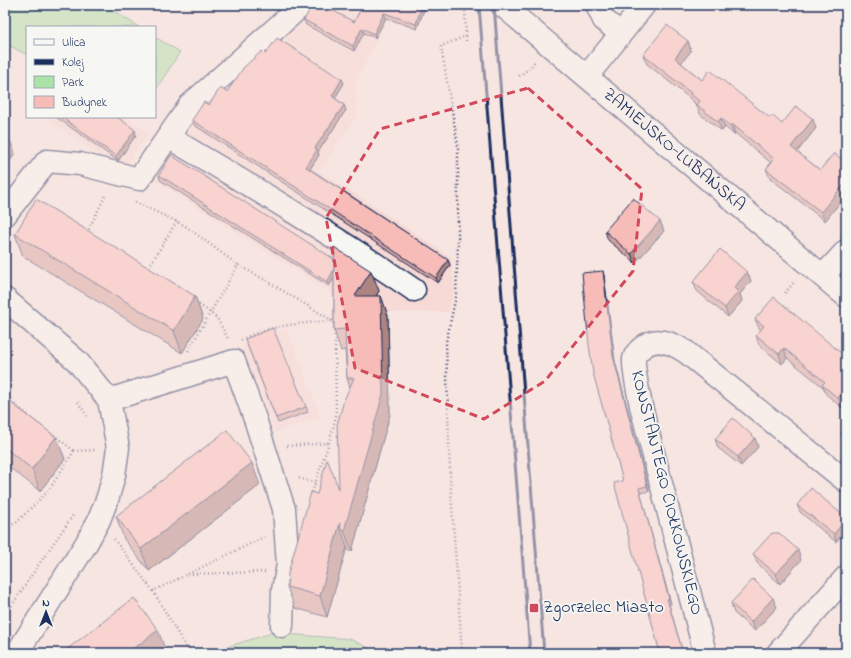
<svg xmlns="http://www.w3.org/2000/svg" width="851" height="658" font-family="'Indie Flower',sans-serif">
  <rect width="100%" height="100%" fill="#f7e5e1"/>
  <filter id="ink" filterUnits="userSpaceOnUse"><feTurbulence type="fractalNoise" baseFrequency=".025" numOctaves="2"/><feDisplacementMap in="SourceGraphic" scale="8" xChannelSelector="R" yChannelSelector="G"/><feConvolveMatrix kernelMatrix="1 2 1 2 8 2 1 2 1" color-interpolation-filters="sRGB"/></filter>
  <g filter="url(#ink)">
    <!-- built -->
    <path fill="#f7d9d5" d="M314 5H394L356 83 357 116 320 171 451 257 454 289 449 312H360L149 177 196 108Z
      M45 117H126L150 133 127 164 107 162Z
      M287 328 321 417 275 433 242 345Z"/>
    <!-- green -->
    <path fill="#abe3a7" stroke="#638982" d="M5 5H104L139 27H27V55L5 43Z
      M155 37 180 52 155 91Z
      M272 633 350 639 379 653H207Z"/>
    <g fill="none" stroke-linecap="round" stroke-linejoin="round">
      <defs>
        <path id="minor" d="M597 5 604 20 620 33
          M587 76 644 5
          M168 137C251 186 334 235 414 290
          M5 215 47 161 80 164 139 179 190 105 302 5
          M823 276 846 251
          M5 299 77 361 109 400 118 448 114 475 108 497 99 520 86 544 17 653
          M109 400 234 361 255 419 284 509 288 565 283 590 282 626
          M705 653 641 406C639 394 633 370 634 359 635 354 639 350 643 347 657 335 674 344 686 352L846 481
          M778 653 846 577"/>
        <g id="major">
          <path id="s1" d="M502 5 846 296"/>
        </g>
      </defs>
      <!-- minor casing -->
      <use href="#minor" stroke="#1b2f5e" stroke-width="25"/>
      <!-- major casing -->
      <use href="#major" stroke="#1b2f5e" stroke-width="25"/>
      <!-- path -->
      <path stroke="#1b2f5e" stroke-width="2.5" stroke-dasharray="1 3" stroke-linecap="butt" d="M460 5 465 11 466 36 441 46 458 146V242L456 296 446 342 450 476 462 653
        M466 36V43
        M519 76 531 67 535 61
        M135 202 184 225 238 265
        M87 233 106 194
        M147 270 177 221
        M785 293 795 281
        M196 302 217 318 228 339
        M241 340C268 325 302 323 331 321
        M188 351 238 265 265 280 333 321 335 335 336 416 329 443 311 495
        M5 397 28 415
        M78 402 87 416
        M54 435 74 451
        M287 446 329 443
        M299 478 315 483
        M5 527 16 523 49 490 74 451 95 450
        M114 539 153 591 264 537
        M188 574 265 572
        M153 591 187 649 191 653
        M5 616 39 564 74 514"/>
      <!-- minor -->
      <use href="#minor" stroke="#f6f6f2" stroke-width="22"/>
      <!-- major -->
      <use href="#major" stroke="#f6f6f2" stroke-width="22"/>
      <!-- rail -->
      <path stroke="#1b2f5e" stroke-width="3" d="M479 5 530 653
        M494 5 544 653"/>
    </g>
    <!-- wall -->
    <path fill="#d5a29e" stroke="#1b2f5e" d="M363 5 425 7 417 29 386 18 375 38 364 33 354 51 306 25 304 20 354 22Z
      M688 41 691 51 681 63 702 80 770 118 782 124 816 128 797 152 820 170 846 163V195L825 221 770 178 766 169 771 163 735 133 734 135 725 127 722 131 700 114 697 106 694 103 693 101 647 64 643 55Z
      M265 54 344 83 335 98 344 105 346 110 318 152 319 155 310 169 448 260 450 265 438 283 194 125 192 120 209 105 227 92Z
      M56 117H117L136 135 118 161Z
      M159 175 334 259 371 271 379 291 376 296H381L388 316 390 414 352 551H348L347 547 327 617 295 608 287 587 317 494 339 489 350 388 347 378 345 350 341 351 334 330V278L329 286 160 180Z
      M660 221 664 231 635 263 608 240 605 231Z
      M15 234 195 296 203 319 182 353 23 256Z
      M603 271 604 276 615 361 649 491 640 493 668 593 671 604H669L683 653H660L623 481Z
      M747 272 751 281 740 294 742 301 728 317 697 291 693 282Z
      M755 319 846 357V403L842 408 826 394 823 387 787 358 782 364 759 345 756 335 761 330 759 328Z
      M245 339 306 407 308 412 278 423Z
      M5 398 56 437 65 459 40 491 5 464Z
      M846 427V444L844 442 841 433Z
      M755 438 758 447 741 466 718 448 715 439Z
      M260 485 149 571 124 539 116 516Z
      M797 505 846 518 836 542 800 512Z
      M753 554 801 560 780 584 757 563Z
      M731 603 777 607 755 631 734 613Z"/>
    <!-- shaded-wall -->
    <path fill="#ae8481" stroke="#1b2f5e" d="M422 5H425V7L417 29 416 24Z
      M384 13 386 18 375 38 374 34Z
      M362 28 364 33 354 51 353 46Z
      M688 41 691 51 678 67 675 58Z
      M342 79 344 83 333 101 332 96Z
      M344 105 346 110 318 152 319 155 308 172 306 167 315 148Z
      M721 118 725 127 722 131 718 122Z
      M813 119 816 128 794 156 791 147Z
      M732 124 735 133 734 135 730 126Z
      M6 130 15 153 5 170V133Z
      M135 130 136 135 118 161 116 156Z
      M846 182V195L825 221 821 212Z
      M660 221 664 231 635 263 631 254Z
      M448 260 450 265 438 283 436 278Z
      M339 262 340 267 329 286 327 282Z
      M371 271 379 291 363 317 355 296Z
      M603 271 604 276 615 361 649 491 613 356Z
      M747 272 751 281 740 294 742 301 728 317 725 308 734 288Z
      M195 296 203 319 182 353 174 331Z
      M381 296 388 316 390 414 352 551 344 531Z
      M784 348 787 358 782 364 779 354Z
      M846 389V403L842 408 838 398Z
      M56 437 65 459 40 491 32 469Z
      M755 438 758 447 741 466 738 457Z
      M252 463 260 485 149 571 141 549Z
      M639 488 640 493 671 604 669 599Z
      M846 519V530L836 542 834 534Z
      M340 523 341 530 347 547 327 617 320 596Z
      M798 550 801 560 780 584 776 574Z
      M773 598 777 607 755 631 751 622Z
      M158 630 166 652 165 653H128Z"/>
    <!-- building -->
    <path fill="#f8bcb8" stroke="#1b2f5e" d="M312 5H323L354 22 363 5H422L416 24 384 13 374 34 362 28 353 46 304 20Z
      M667 25 688 41 675 58 702 80 710 70 770 118 772 115 782 124 796 106 813 119 791 147 820 170 834 153 846 163V182L821 212 766 169 774 159 732 124 730 126 721 118 718 122 697 105 700 101 690 94 691 93 643 55Z
      M277 38 342 79 332 96 344 105 315 148 317 150 306 167 448 260 436 278 192 120 204 102 209 105 220 88 227 92 244 67 262 51 265 54Z
      M61 117H117L135 130 116 156Z
      M171 155 334 259V270L327 282 159 175Z
      M633 198 660 221 631 254 605 231Z
      M36 199 195 296 174 331 15 234Z
      M334 247 371 271 355 296H381L383 394 344 531 341 530 340 523 320 596 287 587 288 573 311 492 317 494 327 459 339 489 337 425 344 400 354 378H347L345 329 334 330Z
      M720 249 747 272 734 288 738 292 725 308 693 282Z
      M603 271 613 356 647 486 639 488 666 588 669 599H667L683 653H660L650 616 614 483 623 481 593 373 589 345 582 273Z
      M774 297 846 357V389L838 398 822 385 825 382 784 348 779 354 756 335 764 326 755 319Z
      M273 328 306 407 276 418 245 339Z
      M5 398 56 437 32 469 5 448Z
      M733 418 755 438 738 457 715 439Z
      M846 427V437L841 433Z
      M227 430 252 463 141 549 116 516Z
      M811 488 846 518V519L834 534 797 505Z
      M772 533H779L798 550 776 574 753 554Z
      M753 579 773 598 751 622 731 603Z
      M134 598 158 630 128 653H62Z"/>
  </g>
  <!-- marked area -->
  <path d="M0 0H851V658H0ZM528 88 642 189 633 271 545 381 484 419 355 368 326 218 380 129Z" fill="#f7e5e1" fill-opacity=".55" fill-rule="evenodd"/>
  <path fill="none" stroke="#d1495b" stroke-width="3" stroke-dasharray="8 5" stroke-linejoin="round" d="M528 88 642 189 633 271 545 381 484 419 355 368 326 218 380 129Z"/>
  <!-- markers -->
  <rect fill="#d1495b" stroke="#f6f6f2" stroke-width="1.5" x="529" y="603" width="10" height="10" rx="2"/>
  <g text-anchor="middle" dominant-baseline="central" stroke-width="3.5" stroke-linejoin="round" paint-order="stroke">
    <!-- street labels -->
    <g font-size="18" fill="#1b2f5e" stroke="#f6f6f2">
      <text stroke="none"><textPath href="#s1" startOffset="225">ZAMIEJSKO-LUBAŃSKA</textPath></text>
      <text transform="translate(666 493) rotate(76)">KONSTANTEGO CIOŁKOWSKIEGO</text>
    </g>
    <!-- poi labels -->
    <g font-size="18" fill="#1b2f5e" stroke="#f6f6f2" text-anchor="start">
      <text x="543" y="608">Zgorzelec Miasto</text>
    </g>
  </g>
  <!-- margin -->
  <rect width="851" height="658" fill="none" stroke="#f6f6f2" stroke-width="20"/>
  <rect x="10" y="10" width="831" height="638" fill="none" stroke="#1b2f5e" stroke-width="1.5" filter="url(#ink)"/>
  <!-- legend -->
  <rect x="26" y="26" width="130" height="92" fill="#f6f6f2" stroke="#9ea6b7"/>
  <rect x="34" y="39" width="20" height="6" fill="#f6f6f2" stroke="#9ea6b7"/>
  <text x="62" y="46" font-size="12" fill="#1b2f5e">Ulica</text>
  <rect x="34" y="59" width="20" height="6" fill="#1b2f5e" stroke="#9ea6b7"/>
  <text x="62" y="66" font-size="12" fill="#1b2f5e">Kolej</text>
  <rect x="34" y="76" width="20" height="12" fill="#abe3a7" stroke="#9ea6b7"/>
  <text x="62" y="86" font-size="12" fill="#1b2f5e">Park</text>
  <rect x="34" y="96" width="20" height="12" fill="#f8bcb8" stroke="#9ea6b7"/>
  <text x="62" y="106" font-size="12" fill="#1b2f5e">Budynek</text>
  <!-- north arrow -->
  <g transform="translate(46 612)" stroke="#f6f6f2" stroke-width="3" paint-order="stroke">
  <path d="M0-3L7 15L0 10L-7 15Z" fill="#1b2f5e"/>
  <text y="-6" font-size="11" font-weight="bold" text-anchor="middle" fill="#1b2f5e">N</text>
  </g>
</svg>
